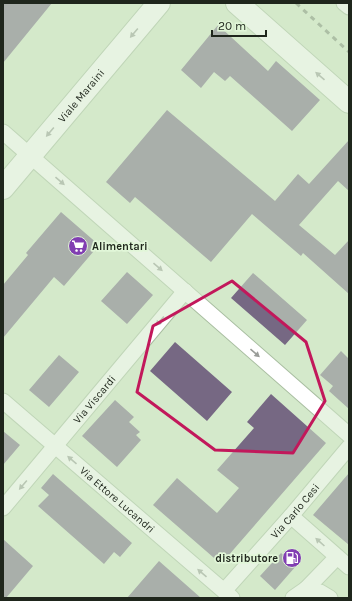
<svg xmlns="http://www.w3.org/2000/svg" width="352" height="601" font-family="Karla,sans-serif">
  <rect width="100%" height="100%" fill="#d4e9cb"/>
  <!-- building -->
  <path fill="#766883" d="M3 3H52L3 63Z
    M218 25 268 71 276 61 320 100 292 131 230 76 225 81 214 72 201 88 181 70Z
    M167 110 275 201 298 174 309 184 349 140V191L338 181 299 225 335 255 349 240V294L303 253 301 256 252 214 211 262 135 197 130 203 106 182Z
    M61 212 99 245 64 286 54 277 3 338V285L28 255 26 253Z
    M127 272 153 295 127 324 101 301Z
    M253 273 307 320 285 345 231 298Z
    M175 342 232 392 207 421 150 371Z
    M341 351 349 359V409L329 391 333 386 320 375Z
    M59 355 79 372 49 407 29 390Z
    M271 394 326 443 221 564 153 505 177 478 217 513 239 488 217 470 254 428 247 422Z
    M115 400 134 417 129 422 140 432 136 435 141 440 117 467 82 436Z
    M3 431 20 445 3 465Z
    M349 473V545L313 515Z
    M53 474 132 543 120 557 114 552 104 564 38 506 49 495 41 488Z
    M3 539 33 566 6 598H3Z
    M281 553 296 566 275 590 260 576Z
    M159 561 201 598H127Z"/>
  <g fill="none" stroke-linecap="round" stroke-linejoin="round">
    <defs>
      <g id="street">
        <path d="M344 3 349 7"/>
        <path d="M3 132 349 435"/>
        <path id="s1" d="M3 401 232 598"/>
        <path id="s2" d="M3 508 185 291"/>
        <path d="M291 516 349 567"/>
        <path d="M306 589 337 557"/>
        <path id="s3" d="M224 591 291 516 349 447"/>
        <path d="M293 598 306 589 320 592 330 598"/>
      </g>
      <g id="secondary">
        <path d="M237 3 349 102"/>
        <path id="s4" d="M3 188 159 3"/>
      </g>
    </defs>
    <!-- street casing -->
    <use href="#street" stroke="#a9bea1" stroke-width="17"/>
    <!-- secondary casing -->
    <use href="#secondary" stroke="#a9bea1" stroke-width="24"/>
    <!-- street -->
    <use href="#street" stroke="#fff" stroke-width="15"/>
    <!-- secondary -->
    <use href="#secondary" stroke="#fff" stroke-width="22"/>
    <!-- rail -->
    <path stroke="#7e8c78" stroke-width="3" stroke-dasharray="5 5" stroke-linecap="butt" d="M296 3 349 52"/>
  </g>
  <!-- one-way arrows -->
  <defs><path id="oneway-solid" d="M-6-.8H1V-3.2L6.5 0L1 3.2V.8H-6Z"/></defs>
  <g fill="#9a9d99">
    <use href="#oneway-solid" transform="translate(134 33) rotate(130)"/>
    <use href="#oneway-solid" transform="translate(320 76) rotate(-139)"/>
    <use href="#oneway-solid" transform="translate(50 132) rotate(130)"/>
    <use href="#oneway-solid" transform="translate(60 181) rotate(41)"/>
    <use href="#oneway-solid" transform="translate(158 267) rotate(41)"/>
    <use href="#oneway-solid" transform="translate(160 321) rotate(130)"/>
    <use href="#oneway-solid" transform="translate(255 353) rotate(41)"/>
    <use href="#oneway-solid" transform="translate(72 460) rotate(-139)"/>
    <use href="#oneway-solid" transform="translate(23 485) rotate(130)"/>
    <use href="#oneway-solid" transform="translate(320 542) rotate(-138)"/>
    <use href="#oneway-solid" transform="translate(202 573) rotate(-139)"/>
  </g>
  <!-- marked area -->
  <path d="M0 0H352V601H0ZM232 281 306 342 325 401 293 453 215 450 137 392 153 326Z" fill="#d4e9cb" fill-opacity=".55" fill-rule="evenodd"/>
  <path fill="none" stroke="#c2185b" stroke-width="3" stroke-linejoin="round" d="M232 281 306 342 325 401 293 453 215 450 137 392 153 326Z"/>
  <!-- icons -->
  <defs>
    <symbol id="supermarket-disc" viewBox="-11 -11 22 22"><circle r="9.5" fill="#813eb2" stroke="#e1f6d8"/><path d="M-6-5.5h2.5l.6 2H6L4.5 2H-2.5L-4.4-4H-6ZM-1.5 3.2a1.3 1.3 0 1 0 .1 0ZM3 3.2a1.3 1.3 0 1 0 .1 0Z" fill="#fff"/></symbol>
    <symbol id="fuel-disc" viewBox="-11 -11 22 22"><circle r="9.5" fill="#813eb2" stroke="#e1f6d8"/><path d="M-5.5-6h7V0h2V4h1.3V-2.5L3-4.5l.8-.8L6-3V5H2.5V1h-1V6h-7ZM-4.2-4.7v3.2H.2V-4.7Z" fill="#fff"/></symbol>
  </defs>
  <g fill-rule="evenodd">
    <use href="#supermarket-disc" x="67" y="235" width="22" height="22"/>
    <use href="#fuel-disc" x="281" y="547" width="22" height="22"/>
  </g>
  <g text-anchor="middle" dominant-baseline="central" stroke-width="3.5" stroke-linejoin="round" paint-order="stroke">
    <!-- street labels -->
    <g font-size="11" fill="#1f261c" stroke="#e1f6d8">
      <text stroke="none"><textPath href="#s4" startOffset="121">Viale Maraini</textPath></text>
      <text stroke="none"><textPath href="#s2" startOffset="142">Via Viscardi</textPath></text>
      <text stroke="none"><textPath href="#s1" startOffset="151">Via Ettore Lucandri</textPath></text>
      <text stroke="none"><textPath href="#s3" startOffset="107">Via Carlo Cesi</textPath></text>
    </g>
    <!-- poi labels -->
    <g font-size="11" font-weight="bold" fill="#1f261c" stroke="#e1f6d8" text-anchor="start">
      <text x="92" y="246">Alimentari</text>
      <text x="278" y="558" text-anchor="end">distributore</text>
    </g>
  </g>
  <!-- border -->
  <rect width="352" height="601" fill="none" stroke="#1f261c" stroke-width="8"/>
  <!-- scale -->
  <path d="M212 30v6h54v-6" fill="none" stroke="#1f261c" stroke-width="2"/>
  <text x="218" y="30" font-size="12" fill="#1f261c" stroke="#e1f6d8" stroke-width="3" paint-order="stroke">20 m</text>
</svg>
